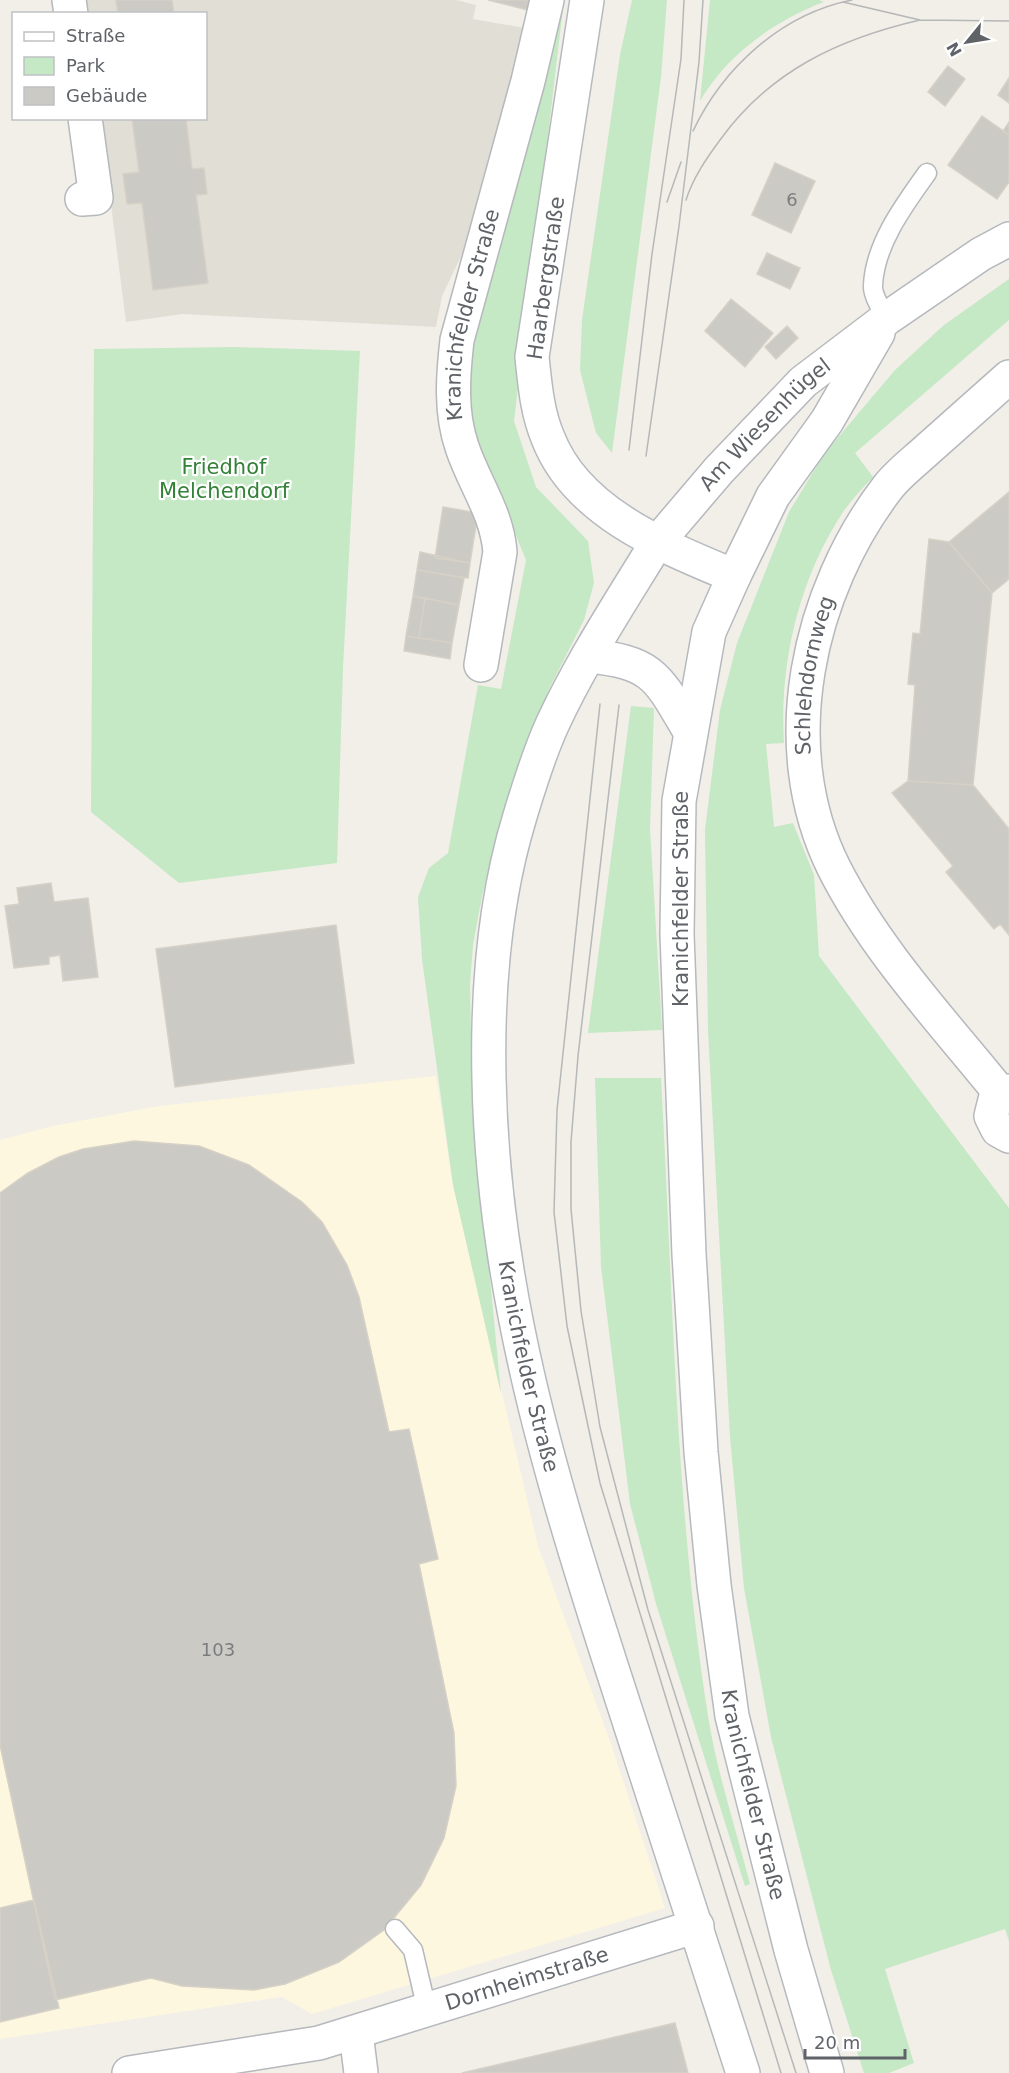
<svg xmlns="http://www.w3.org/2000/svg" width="1009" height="2073" font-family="'DejaVu Sans',sans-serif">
  <rect width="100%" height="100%" fill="#f1efe8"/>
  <!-- commercial -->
  <path fill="#fef7e0" d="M436 1076 453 1185 538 1546 611 1744 665 1908 312 2014 282 1997 0 2039V1140L53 1126 159 1106Z"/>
  <!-- education -->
  <path fill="#e1ded6" d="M84 0H456L476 5 473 19 525 28 475 227 442 296 436 327 182 314 126 322 100 119 206 118V14L86 13Z"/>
  <!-- green -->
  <path fill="#c5e8c5" d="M561 0H564L514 421 536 487 588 541 594 583 584 620 549 689 501 822 482 896 473 945 470 984 472 1089 501 1394 453 1185 422 959 418 897 429 868 448 853 478 685 501 689 526 560 473 432 469 376 476 333Z
    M632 0H667L661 77 612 453 596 433 580 370 582 320 620 55Z
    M710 0H819L824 2C776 20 727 54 700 101Z
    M1009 279V320L855 453 873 477C863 488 852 499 843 512 799 579 779 663 784 743L766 744 774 827 793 823 814 875 819 956 1009 1208V1941L1005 1929 885 1969 914 2063 889 2073H864L831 1970 771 1737 744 1588 730 1437 708 1031 705 830 720 710 737 643 789 512 824 454 895 370 944 325Z
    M235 347 360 351 343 667 337 863 179 883 91 812 94 349Z
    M631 706 654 708 650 829 662 1030 588 1033Z
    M595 1078H661C673 1291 675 1505 708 1716 717 1773 736 1829 750 1884L745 1886 657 1607 630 1504 601 1266Z"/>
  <!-- building -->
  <path fill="#cccac5" stroke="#d6d1c6" stroke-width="1.5" d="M116 0H172L174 14H118Z
    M488 0H531L528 10Z
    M948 66 965 79 945 106 928 92Z
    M1009 78V103L998 95Z
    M982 116 1009 135V182L997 199 948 165Z
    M132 118H186L192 169 204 168 207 194 196 195 208 283 153 290 142 203 127 204 123 174 139 172Z
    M1009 122V135L1003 131Z
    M775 163 815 181 791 233 752 215Z
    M767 253 800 268 790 289 757 274Z
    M731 299 773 333 745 367 705 331Z
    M787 326 798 338 776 359 765 347Z
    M1009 492V579L992 593 949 542Z
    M443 507 478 513 470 563 435 558Z
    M929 539 949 542 992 593 973 785 908 781 915 685 908 684 913 633 920 634Z
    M420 552 470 563 468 578 417 570Z
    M417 570 464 578 459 605 413 596Z
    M413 596 425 598 419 638 406 636Z
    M425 598 459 605 452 643 419 638Z
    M406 636 452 643 450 659 404 651Z
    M908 781 973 785 1009 829V935L1000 924 994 929 946 872 953 866 892 793Z
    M51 883 54 902 88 898 98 977 63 981 60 955 49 957V964L14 968 5 906 19 904 17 888Z
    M336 925 354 1063 175 1087 156 949Z
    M134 1141 199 1146 249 1165 302 1202 322 1222 347 1265 359 1297 389 1432 409 1429 438 1559 419 1564 454 1733 456 1786 444 1838 421 1885 384 1930 339 1962 285 1984 254 1990 182 1986 151 1978 55 2000 0 1745V1193L28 1173 59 1157 83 1149Z
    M34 1900 59 2008 0 2022V1908Z
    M675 2023 688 2073H462Z"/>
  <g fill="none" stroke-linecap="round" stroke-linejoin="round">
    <defs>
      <path id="service" d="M886 319C882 310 872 295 873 285 875 244 904 205 927 173
        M395 1929 413 1950 427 2010"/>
      <g id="minor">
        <path d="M69 0 71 14"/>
        <path d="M82 199 96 198 85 118"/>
        <path id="s1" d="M656 544 719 470 803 382 886 319 981 254 1009 239"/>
        <path d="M734 576 773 496 827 421 878 333"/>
        <path id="s2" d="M481 665 500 552C497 513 474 483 462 447 450 412 453 375 457 340L528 81 547 0"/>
        <path d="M1009 1091 995 1100 991 1116 998 1130 1009 1136"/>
        <path id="s3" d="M1001 1094C943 1022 876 951 834 868 773 746 808 591 888 487 899 473 915 461 928 449 955 425 982 401 1009 377"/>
        <path d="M356 2033 361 2073"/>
        <path id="s4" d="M129 2073 319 2043 697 1926"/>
      </g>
      <g id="secondary">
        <path id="s5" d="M587 0 532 357C535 385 537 412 548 438 577 513 665 547 734 576L709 632 679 801 677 934 689 1254 701 1452 714 1585 732 1716 791 1950 827 2073"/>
        <path id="s6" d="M656 544C620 603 581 662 552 725 539 754 529 786 520 816 494 901 487 991 489 1079 493 1284 547 1466 609 1659 654 1797 699 1935 743 2073"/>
        <path d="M588 656C653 662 658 677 689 730"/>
      </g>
    </defs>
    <!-- service casing -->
    <use href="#service" stroke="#b5b8bc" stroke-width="21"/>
    <!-- minor casing -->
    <use href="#minor" stroke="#b5b8bc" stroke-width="36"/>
    <!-- secondary casing -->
    <use href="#secondary" stroke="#b6babf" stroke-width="36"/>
    <!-- service -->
    <use href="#service" stroke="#fff" stroke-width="18"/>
    <!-- minor -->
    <use href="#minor" stroke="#fff" stroke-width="33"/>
    <!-- secondary -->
    <use href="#secondary" stroke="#fff" stroke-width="33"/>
    <!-- tram -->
    <path stroke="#b6b7b8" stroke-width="1.5" d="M843 2 920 20 1009 21
      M693 131C723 68 781 14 852 0
      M686 200C693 178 706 159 720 140 770 71 838 39 920 20
      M667 202 681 162
      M629 450 652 254 681 59 684 0
      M646 456 679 226 699 62 703 0
      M600 704 557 1110 554 1212 567 1326 600 1483 781 2073
      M619 705 578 1056 571 1142V1209L581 1311 600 1427 648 1610 796 2073"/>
  </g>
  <g text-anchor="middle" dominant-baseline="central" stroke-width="4.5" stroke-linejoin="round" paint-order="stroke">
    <!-- number labels -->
    <g font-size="18" fill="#7a7d7f">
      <text x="792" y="199">6</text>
      <text x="218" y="1649">103</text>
    </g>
    <!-- street labels -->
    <g font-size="21" fill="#5f6368" stroke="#fff">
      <text transform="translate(546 278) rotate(-82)">Haarbergstraße</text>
      <text stroke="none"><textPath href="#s2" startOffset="362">Kranichfelder Straße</textPath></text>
      <text stroke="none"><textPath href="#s1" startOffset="162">Am Wiesenhügel</textPath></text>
      <text stroke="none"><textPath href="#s3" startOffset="480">Schlehdornweg</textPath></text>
      <text transform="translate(681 899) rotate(-90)">Kranichfelder Straße</text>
      <text stroke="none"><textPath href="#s6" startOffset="862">Kranichfelder Straße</textPath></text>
      <text stroke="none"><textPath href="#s5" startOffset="1914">Kranichfelder Straße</textPath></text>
      <text stroke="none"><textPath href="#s4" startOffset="410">Dornheimstraße</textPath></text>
    </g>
    <!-- park labels -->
    <g font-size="21" fill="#348238" stroke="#fff">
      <text x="224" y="467">Friedhof<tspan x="224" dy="24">Melchendorf</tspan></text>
    </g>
  </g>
  <!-- legend -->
  <rect x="12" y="12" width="195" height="108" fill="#ffffff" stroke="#bfc1c3" stroke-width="1.5"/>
  <rect x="24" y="32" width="30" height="9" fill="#ffffff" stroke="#bfc1c3" stroke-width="1.5"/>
  <text x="66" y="42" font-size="18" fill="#5f6368">Straße</text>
  <rect x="24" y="57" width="30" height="18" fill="#c5e8c5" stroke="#bfc1c3" stroke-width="1.5"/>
  <text x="66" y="72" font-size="18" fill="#5f6368">Park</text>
  <rect x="24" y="87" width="30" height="18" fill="#cccac5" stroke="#bfc1c3" stroke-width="1.5"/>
  <text x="66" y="102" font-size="18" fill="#5f6368">Gebäude</text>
  <!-- north arrow -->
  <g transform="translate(967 42) rotate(240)" stroke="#ffffff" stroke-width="4.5" paint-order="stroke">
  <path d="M0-4.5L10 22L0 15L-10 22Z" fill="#5f6368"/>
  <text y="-9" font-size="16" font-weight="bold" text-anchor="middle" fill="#5f6368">N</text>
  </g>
  <!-- scale -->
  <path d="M805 2049v9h100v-9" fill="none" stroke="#5f6368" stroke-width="3"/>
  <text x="814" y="2049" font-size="18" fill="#5f6368" stroke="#ffffff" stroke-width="4.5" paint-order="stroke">20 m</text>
</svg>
